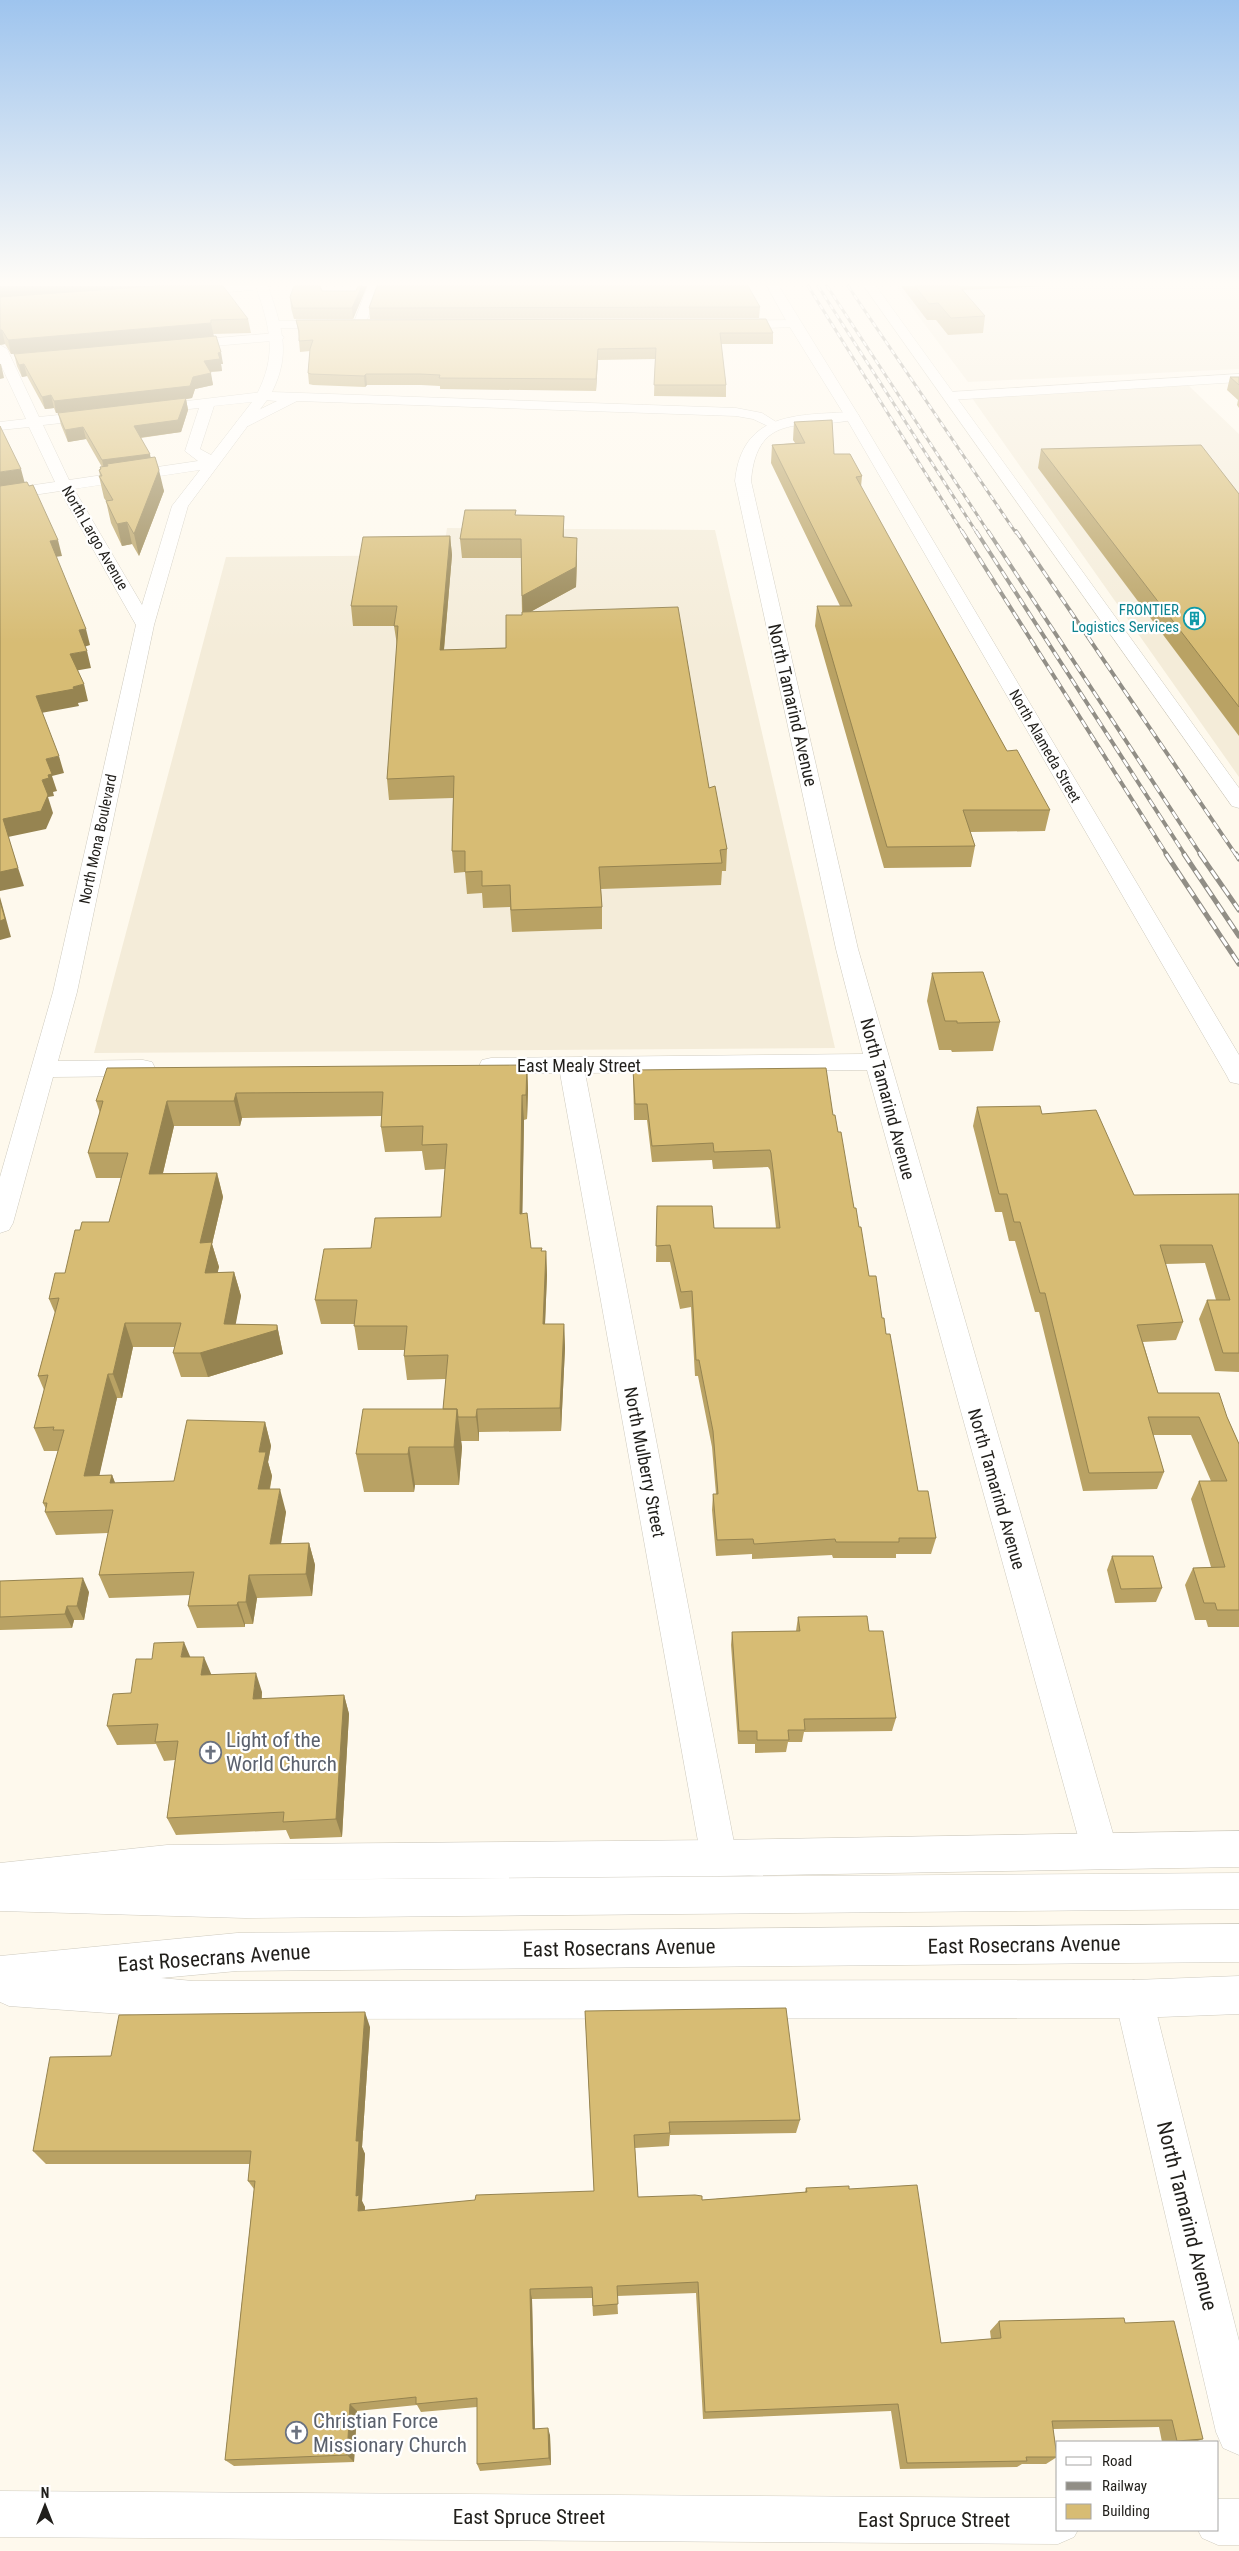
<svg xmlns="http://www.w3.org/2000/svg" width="1239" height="2551" font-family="'Roboto Condensed',sans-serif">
  <rect width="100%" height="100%" fill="#fef9ed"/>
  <!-- built -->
  <path fill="#f4ecd9" d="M896 286H1239V369L968 382Z
    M1188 385 1239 434V777L972 398Z
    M447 528 715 530 835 1048 94 1053 226 557 443 555Z"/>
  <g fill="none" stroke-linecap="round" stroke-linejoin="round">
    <defs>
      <path id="minor" d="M209 286H259L253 290 188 295 182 291 188 287Z
        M368 286H378L379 288 365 325 364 328H354L353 325Z
        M794 320 799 321 800 324 799 327 731 329 725 325 731 321Z
        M275 321H333L339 325 333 329 270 328 269 325Z
        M277 333 284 337 282 340 181 349 174 345 181 341Z
        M0 345 7 349 39 417 97 411 104 415 97 419 43 425 69 480 198 461 185 451 199 408 150 413 143 409 145 406 263 392 270 396 188 506 154 625 77 992 58 1061 143 1060 152 1062 155 1068 152 1074 143 1076 53 1077 13 1223 9 1230 0 1233V1177L53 992 136 625 60 491 0 500V490L55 482 29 427 0 430V422L26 419 0 363ZM252 402 211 455 200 449 214 406ZM200 470 172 506 142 605 74 489Z
        M1239 374V382L950 400 943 396 950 392Z
        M852 412 857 413 859 416 857 419C807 431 757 408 751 481L858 949 1118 1851 1113 1864 1100 1869 1087 1864 1082 1851 867 1070 585 1073 737 1858 732 1871 719 1876 706 1871 701 1858 560 1073 491 1074 482 1072 479 1066 482 1060 491 1058 863 1054 836 949 735 481C742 412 796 415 852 412Z
        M1134 1980 1148 1985 1153 1999 1239 2341V2455L1223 2448 1216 2432 1115 1999 1120 1985Z
        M0 2491 1058 2498V2530H1078L1074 2537 1058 2544 0 2537Z
        M1218 2499H1239V2545H1218L1202 2538 1198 2530H1218Z"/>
      <path id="tertiary" d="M256 286H268C281 326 292 352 272 392L736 408 762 413 781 425 774 429 753 419 736 416 297 401 248 426H238L236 423 238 420 277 401 263 400 256 396C278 354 270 329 256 286Z
        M864 286H876L1239 788V808L1232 806Z"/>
      <path id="primary" d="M767 286H779L859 416 1239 1055V1084L1230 1082 1227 1076 845 416 788 324Z
        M1239 1831V1867L719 1876 241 1880 1239 1873V1909L245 1918 0 1911V1863L167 1845 719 1840Z
        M1239 1924V1962L237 1971 161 1978 193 1981 1134 1980 1239 1976V2014L1134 2018 193 2019 9 2006 0 2002V1956L237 1933Z"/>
    </defs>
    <!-- minor casing -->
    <use href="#minor" stroke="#cecabe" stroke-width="1"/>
    <!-- tertiary casing -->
    <use href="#tertiary" stroke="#cecabe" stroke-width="1"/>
    <!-- primary casing -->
    <use href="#primary" stroke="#cecabe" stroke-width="1"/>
    <!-- minor -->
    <use href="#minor" fill="#fff" fill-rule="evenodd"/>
    <!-- tertiary -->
    <use href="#tertiary" fill="#fff" fill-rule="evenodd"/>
    <!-- primary -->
    <use href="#primary" fill="#fff" fill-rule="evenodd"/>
    <defs>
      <path id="rail-far2" d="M808 286 963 533
        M818 286 977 533
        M827 286 989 533
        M848 286 1016 533"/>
      <path id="rail-far1" d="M962 531 1167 855
        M976 531 1185 855
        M988 531 1201 855
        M1016 531 1236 855"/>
      <path id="rail" d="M1166 854 1239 964
        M1184 854 1239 936
        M1200 854 1239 910
        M1236 854 1239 859"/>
    </defs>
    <!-- rail-far2 casing -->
    <use href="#rail-far2" stroke="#918e86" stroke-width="3"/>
    <!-- rail-far1 casing -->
    <use href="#rail-far1" stroke="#918e86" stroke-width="4"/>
    <!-- rail casing -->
    <use href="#rail" stroke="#918e86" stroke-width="5"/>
    <!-- rail-far2 -->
    <use href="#rail-far2" stroke="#fff" stroke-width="2" stroke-dasharray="5.5" stroke-linecap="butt"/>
    <!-- rail-far1 -->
    <use href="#rail-far1" stroke="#fff" stroke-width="2.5" stroke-dasharray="8" stroke-linecap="butt"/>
    <!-- rail -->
    <use href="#rail" stroke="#fff" stroke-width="3" stroke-dasharray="10" stroke-linecap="butt"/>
  </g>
  <!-- wall -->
  <path fill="#b9a264" d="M0 286 248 319 251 333 213 334 223 364H221L222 371 210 372 213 385 195 389 192 398 186 399 188 410 181 432 141 438 151 458 164 491 139 556 132 544 122 546 111 523 106 501 104 498 99 476H100L99 470 100 469V467H102L86 439 68 442 61 425 58 413H56L54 408 45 409 27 376 22 377 17 366 14 354H11L5 344 0 345Z
    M358 286H367L353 319H294L291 308 290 297 322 291H356Z
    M901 286H1050L962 290 985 316 983 333 948 335 936 320H927Z
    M760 307 759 318 370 319 369 308Z
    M296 320 773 333V344H721L726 385V397L654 396 655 359 598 360 596 391 440 389V386L421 385H367L365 387 313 385 309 384 308 373 310 351 300 352 299 341V336Z
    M1230 377H1239V408L1237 405 1238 400 1227 390Z
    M794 422 862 476 861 487 1007 751 1050 810 1045 831 970 832 975 846 971 867 884 868 815 626 817 606H840L771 463 772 445 795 443 793 440Z
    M1041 449 1239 494V736L1038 468Z
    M516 515 564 538 577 558 576 587 530 612 709 788 727 849 726 871H722L721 885 601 889 602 907V929L512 932 510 907 483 908 482 893 467 894 465 872 454 873 452 851 453 798 389 800 387 779 397 645 394 626H353L351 606 450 536 452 555 444 650 506 648 522 615 521 558H462L460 539Z
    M932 973 1000 1022 993 1051 952 1052 951 1050H939L927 1001Z
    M527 1065 528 1089 527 1119 524 1120 522 1214 531 1248 542 1251H546L547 1275 545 1324H564L565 1348 561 1431 479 1432V1441H461L462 1447 459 1485H415L414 1492H364L356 1454 443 1409 446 1379 407 1380 404 1356V1350H358L354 1324H321L315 1300 371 1248 441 1217 445 1169 425 1170 422 1151 385 1152 381 1127 382 1116 242 1118 240 1126H174L163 1173H217L223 1197 212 1244 219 1267 217 1272H234L241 1296 235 1324 277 1325 283 1354 208 1377H181L173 1353 175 1347H133L122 1398H117L99 1475H112L115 1483 174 1481 265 1422 271 1446 268 1462 272 1476 270 1489 286 1512 281 1544 309 1543 315 1565 312 1596 257 1598 253 1624H245V1627L197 1628 188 1606 190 1595 109 1598 99 1575 108 1533 56 1535 45 1512 46 1509 43 1503 58 1451H44L34 1428 44 1390 38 1376 55 1313 49 1299 65 1273 80 1230 109 1222 121 1178H96L88 1153 100 1113 96 1101Z
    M633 1070 833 1115 838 1132 854 1208 859 1227 869 1276 886 1334 918 1491 936 1538 931 1554H896V1558H833L832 1555 752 1559V1554L716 1556 712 1510 713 1494H716L712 1447 698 1376H695L691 1307 680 1309 670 1262H656L657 1206 714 1228H776L770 1170 768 1167 713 1169 712 1160 652 1162 647 1120H634Z
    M977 1107 1042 1114 1134 1195 1239 1194V1372L1215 1371 1199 1319 1207 1300H1216L1205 1263 1165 1264 1183 1322 1176 1340 1143 1342 1158 1393 1227 1417 1239 1444V1627H1208L1206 1620H1195L1185 1585 1193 1568 1211 1567 1191 1499 1199 1481H1211L1191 1435H1153L1164 1472 1157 1489 1083 1491 1039 1312H1035L1015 1241H1009L1002 1212H995L973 1126Z
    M1112 1556 1162 1588 1156 1602 1115 1603 1107 1570Z
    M0 1581 89 1592 84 1620H74L72 1628 0 1630Z
    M798 1617 869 1631 896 1718 892 1731 804 1732 802 1742H788L786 1752 755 1753V1744H738L731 1645 732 1632 796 1631Z
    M190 1657 211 1675 262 1692V1699L344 1695 349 1714 342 1837 290 1839 286 1830 176 1835 167 1818 175 1760 164 1761 156 1744 117 1745 107 1726 131 1693Z
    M585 2011 800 2120 796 2133 670 2135 669 2146 635 2148 638 2197 702 2200 805 2192 806 2188 849 2189 941 2343 991 2339 990 2331 999 2321 1125 2323 1203 2439 1195 2442H1162L1159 2427 1053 2429 1057 2457 1046 2464H1022L1017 2467 900 2469 891 2411 703 2419 696 2293 617 2296 618 2314 593 2316 592 2298 532 2299 535 2429 550 2435 551 2465 480 2471 477 2464V2407L421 2412 417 2405 357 2411 354 2462 234 2466 225 2460 254 2189 248 2181 250 2164H46L33 2151 111 2056 370 2027 362 2147 365 2154 362 2201 365 2207V2210L594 2191Z"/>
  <!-- shaded-wall -->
  <path fill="#968451" d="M0 286H193L0 300Z
    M362 286H367L353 319 352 308Z
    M211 323 214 337 11 354 8 340Z
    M0 330H2L5 344 0 345Z
    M598 349V360L596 391V379Z
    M221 352 223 364H221L222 371 206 372 204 361 218 353Z
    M0 364H1L4 378 0 379Z
    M24 364 27 376 22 377 19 365Z
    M211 373 213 385 195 389 192 398 186 399 188 410 181 432 137 438 134 426 186 399 56 413 54 401Z
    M366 374 367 385 365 387 364 376Z
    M51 395 54 408 45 409 42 397Z
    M83 427 86 439 68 442 65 430Z
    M150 454 152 466 107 464 109 472 105 473 102 460Z
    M21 469 25 484 0 489V472Z
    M159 470 164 491 139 556 134 534Z
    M564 516V535L563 557V537Z
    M127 522 132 544 122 546 117 524Z
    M450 536 452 555 442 671 440 650Z
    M577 538V558L576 587 523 616 522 596Z
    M58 540 62 556 55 557 50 541Z
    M86 629 90 645 84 647 79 630Z
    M87 651 91 668 74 671 70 654Z
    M84 684 88 701 78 703 79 706 41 713 36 696Z
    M59 756 64 773 52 776 57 791 53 792 54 796 48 797 53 813 46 829 8 837 24 886 0 891V872L3 819 48 775 46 759Z
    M0 897 11 937 0 940Z
    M527 1065 528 1089 527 1119 526 1095Z
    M236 1093 242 1118 240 1126 234 1101Z
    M522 1095 524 1120 522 1238 520 1214Z
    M167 1101 174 1126 157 1198 149 1174Z
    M217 1173 223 1197 212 1244 219 1267 212 1297 205 1273 200 1243Z
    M546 1251 547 1275 544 1348 543 1324Z
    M234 1272 241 1296 232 1344 277 1325 283 1354 208 1377 200 1353 224 1324Z
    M125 1323 133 1347 122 1398 113 1374Z
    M564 1324 565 1348 561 1431 560 1408Z
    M108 1374 117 1398 94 1499 84 1476Z
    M457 1409 462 1447 459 1485 454 1447Z
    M477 1409 479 1432V1441L476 1417Z
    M265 1422 271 1446 268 1462 272 1476 265 1512 258 1489 259 1452Z
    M409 1447 415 1485 414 1492 408 1454Z
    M112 1475 121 1498 110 1483Z
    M280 1489 286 1512 277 1567 270 1544Z
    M309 1543 315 1565 312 1596 306 1574Z
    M249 1575 257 1598 253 1624 246 1602Z
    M83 1578 89 1592 84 1620 77 1606Z
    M238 1602 245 1624V1627L237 1605Z
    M67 1606 74 1620 72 1628 65 1614Z
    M184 1642 192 1661 181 1657Z
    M204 1657 212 1676 201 1675Z
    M256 1673 262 1692 259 1718 253 1699Z
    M344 1695 349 1714 342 1837 336 1819Z
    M365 2012 370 2027 362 2147 365 2154 362 2201 365 2207 364 2222 358 2211 356 2196V2141Z
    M530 2289 532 2299 535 2436 533 2429Z
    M350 2404 357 2411 354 2462 347 2455Z
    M548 2428 550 2435 551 2465 549 2458Z"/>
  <!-- building -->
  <path fill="#d7bc74" stroke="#968451" d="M156 286H223L248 319 211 320V323L8 340 2 330H0V297Z
    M294 286H320L322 291H356L358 286H362L352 308H293L290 297Z
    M377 286H748L760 307 369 308Z
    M915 286H959L985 316 951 318 938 303 929 304Z
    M766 319 773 333H720L726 385H654L656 348 598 349 596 379 439 378 440 375 420 374H366L364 376 311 374 308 373 310 349 313 340 299 341V331L296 320Z
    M216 336 221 352 218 353 220 359 204 361 211 373 193 377 190 386 54 401 51 395 42 397 24 364 19 365 14 354Z
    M1230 377H1239V385Z
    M186 398 178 420 134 426 150 454 102 460 83 427 65 430 58 413Z
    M832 420 834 454H850L862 476 856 477 1007 751 1017 750 1050 810H963L975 846 887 847 817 606H852L772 445 805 443 794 422Z
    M0 426 21 469 0 472Z
    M1201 445 1239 494V707L1041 449Z
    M155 457 159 470 134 534 127 522 117 524 106 501 113 500 99 476H102L99 470 101 469 100 467 108 466 107 464Z
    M27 482 29 486 33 485 58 540 50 541 86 629 79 630 87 651 70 654 84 684 73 687 74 689 36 696 59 756 46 759 52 774 48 775 49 778 42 780 48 795 41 811 3 819 18 868 0 872V486Z
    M465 510H516L515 515 564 516 563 537 577 538 576 567 522 596 521 539H460Z
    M450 536 440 650 506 648V615H522V612L678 607 709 788 715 786 727 849 720 850 722 863 599 867 602 907 511 910 510 885 482 886V871L465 872V851H452L454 776 387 779 398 626H394L397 606H351L363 537Z
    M0 901 5 919 0 921Z
    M983 972 1000 1022 957 1023V1021H945L932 973Z
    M527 1065 526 1095H522L520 1214 527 1213 531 1248H542L541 1251H546L543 1324H564L560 1408 477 1409 476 1417H458L457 1409H443L448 1355 404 1356 407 1326H354L357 1300H315L324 1249 371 1248 375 1218 441 1217 447 1144 422 1145 423 1126 381 1127 383 1092 236 1093 234 1101H167L149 1174 217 1173 200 1243 212 1242 205 1273 234 1272 224 1324 277 1325V1330L200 1353H173L181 1323H125L113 1374H108L84 1476 112 1475 110 1483 174 1481 187 1420 265 1422 259 1452H266L258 1489H280L270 1544 309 1543 306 1574 249 1575 246 1602H238L237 1605 188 1606 194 1572 99 1575 113 1510 45 1512 47 1503H43L64 1430H53L54 1427 34 1428 48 1375 38 1376 59 1298 49 1299 55 1273H65L75 1230H80L82 1222H109L128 1153H88L103 1101H96L107 1068Z
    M826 1068 833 1115H835L838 1132H841L854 1208H856L859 1227H861L869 1276H876L882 1318H884L886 1334H890L918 1491H928L936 1538H899V1542H836L835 1539 754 1544 753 1539 717 1540 713 1494H718L713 1431 699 1360H696L692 1291 681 1292 670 1245 656 1246 657 1206H712L714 1228H780L771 1153 770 1150 714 1152 713 1143 652 1146 647 1104H635L633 1070Z
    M1040 1106 1042 1114 1096 1110 1134 1195 1239 1194V1353H1223L1207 1300H1230L1212 1245H1160L1183 1322 1137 1325 1158 1393H1219L1227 1417 1239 1444V1610H1217L1215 1603H1204L1193 1568 1225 1567 1199 1481H1227L1199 1417H1148L1164 1472 1089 1473 1045 1293H1040L1020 1222H1014L1007 1194H999L977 1107Z
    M363 1409H457L454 1447H409L408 1454H356Z
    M1112 1556H1153L1162 1588 1121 1589Z
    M83 1578 77 1606H67L65 1614 0 1617V1581Z
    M867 1616 869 1631H883L896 1718 804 1719 805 1730H788L789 1740H757V1731H739L732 1632 800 1631 798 1617Z
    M184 1642 181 1657H204L201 1675 256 1673 253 1699 344 1695 336 1819 283 1822 284 1812 167 1818 178 1741 155 1742 158 1724 107 1726 113 1694 131 1693 136 1659H152L154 1643Z
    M786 2008 800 2120 669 2122 670 2133 634 2135 638 2197 695 2195 702 2196V2200L807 2192 806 2188 849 2186V2189L917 2185 941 2343 1001 2338 999 2321 1124 2318 1125 2323 1174 2321 1203 2439 1177 2441 1172 2420 1052 2421 1057 2457H1026L1027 2461 907 2463 898 2404 705 2412 698 2282 617 2286 618 2304 593 2306 592 2287 530 2289 533 2429 548 2428 549 2458 477 2464V2398L416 2404V2397L350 2404 347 2455 225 2460 255 2181H248L251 2151H33L50 2057 111 2056 119 2015 365 2012 356 2141H359L356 2196 359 2195 358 2211 475 2200 476 2195 594 2191 585 2011Z"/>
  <!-- sky -->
  <linearGradient id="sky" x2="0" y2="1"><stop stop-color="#9ec4ee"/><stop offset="0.44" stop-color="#fffcf7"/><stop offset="1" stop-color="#fffcf7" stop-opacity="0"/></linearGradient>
  <rect width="1239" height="643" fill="url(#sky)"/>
  <!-- icons -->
  <defs>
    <symbol id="building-ring" viewBox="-11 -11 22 22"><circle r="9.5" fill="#fff" stroke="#0f9aa8" stroke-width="1.5"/><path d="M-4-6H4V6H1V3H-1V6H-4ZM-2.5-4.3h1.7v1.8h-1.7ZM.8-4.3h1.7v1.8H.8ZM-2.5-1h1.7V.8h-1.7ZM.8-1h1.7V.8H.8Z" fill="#0f9aa8"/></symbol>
    <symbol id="church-ring" viewBox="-11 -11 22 22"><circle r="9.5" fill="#fff" stroke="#6b7280" stroke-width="1.5"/><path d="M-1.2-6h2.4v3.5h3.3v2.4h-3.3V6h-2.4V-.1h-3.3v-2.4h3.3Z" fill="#6b7280"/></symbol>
  </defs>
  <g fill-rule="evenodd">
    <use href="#building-ring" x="1182" y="606" width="25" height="25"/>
    <use href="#church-ring" x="198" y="1740" width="25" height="25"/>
    <use href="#church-ring" x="284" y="2420" width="25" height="25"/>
  </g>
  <g text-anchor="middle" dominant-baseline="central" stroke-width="4.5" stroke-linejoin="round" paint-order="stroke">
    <!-- far-street labels -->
    <g font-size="15" fill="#211f1b" stroke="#fff">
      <text transform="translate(95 538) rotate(60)">North Largo Avenue</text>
      <text transform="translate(1045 746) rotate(60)">North Alameda Street</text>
      <text transform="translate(98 839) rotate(-78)">North Mona Boulevard</text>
    </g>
    <!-- far-culture labels -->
    <g font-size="15" fill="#0d838f" stroke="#fff" text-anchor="end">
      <text x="1179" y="610">FRONTIER<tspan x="1179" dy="17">Logistics Services</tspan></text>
    </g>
    <!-- street labels -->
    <g font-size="18" fill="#211f1b" stroke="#fff">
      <text transform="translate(793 705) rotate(77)">North Tamarind Avenue</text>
      <text x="579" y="1065">East Mealy Street</text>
      <text transform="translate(888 1099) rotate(75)">North Tamarind Avenue</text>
      <text transform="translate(645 1462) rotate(79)">North Mulberry Street</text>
      <text transform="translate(997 1489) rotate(74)">North Tamarind Avenue</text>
    </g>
    <!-- near-worship labels -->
    <g font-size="21" fill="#5b616d" stroke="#fff" text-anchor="start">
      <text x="226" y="1740">Light of the<tspan x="226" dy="24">World Church</tspan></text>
      <text x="313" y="2421">Christian Force<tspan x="313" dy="24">Missionary Church</tspan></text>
    </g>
    <!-- near-street labels -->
    <g font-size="21" fill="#211f1b" stroke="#fff">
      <text transform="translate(1024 1945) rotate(-1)">East Rosecrans Avenue</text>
      <text transform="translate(619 1948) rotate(-1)">East Rosecrans Avenue</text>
      <text transform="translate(214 1958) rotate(-4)">East Rosecrans Avenue</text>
      <text transform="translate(1187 2216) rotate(76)">North Tamarind Avenue</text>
      <text x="529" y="2517">East Spruce Street</text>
      <text x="934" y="2520">East Spruce Street</text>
    </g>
  </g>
  <!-- legend -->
  <rect x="1056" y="2441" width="162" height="90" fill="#ffffff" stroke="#a6a5a4"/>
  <rect x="1066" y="2457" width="25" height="8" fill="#ffffff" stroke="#a6a5a4"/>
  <text x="1102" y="2466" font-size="15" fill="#211f1b">Road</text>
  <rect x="1066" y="2482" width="25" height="8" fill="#918e86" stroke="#a6a5a4"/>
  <text x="1102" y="2491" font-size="15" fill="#211f1b">Railway</text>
  <rect x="1066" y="2504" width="25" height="15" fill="#d7bc74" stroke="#a6a5a4"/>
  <text x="1102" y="2516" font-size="15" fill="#211f1b">Building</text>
  <!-- north arrow -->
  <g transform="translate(45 2506)" stroke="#ffffff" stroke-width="4" paint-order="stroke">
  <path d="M0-4L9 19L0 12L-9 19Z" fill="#211f1b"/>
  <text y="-8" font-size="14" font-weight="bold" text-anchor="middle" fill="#211f1b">N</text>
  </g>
</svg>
